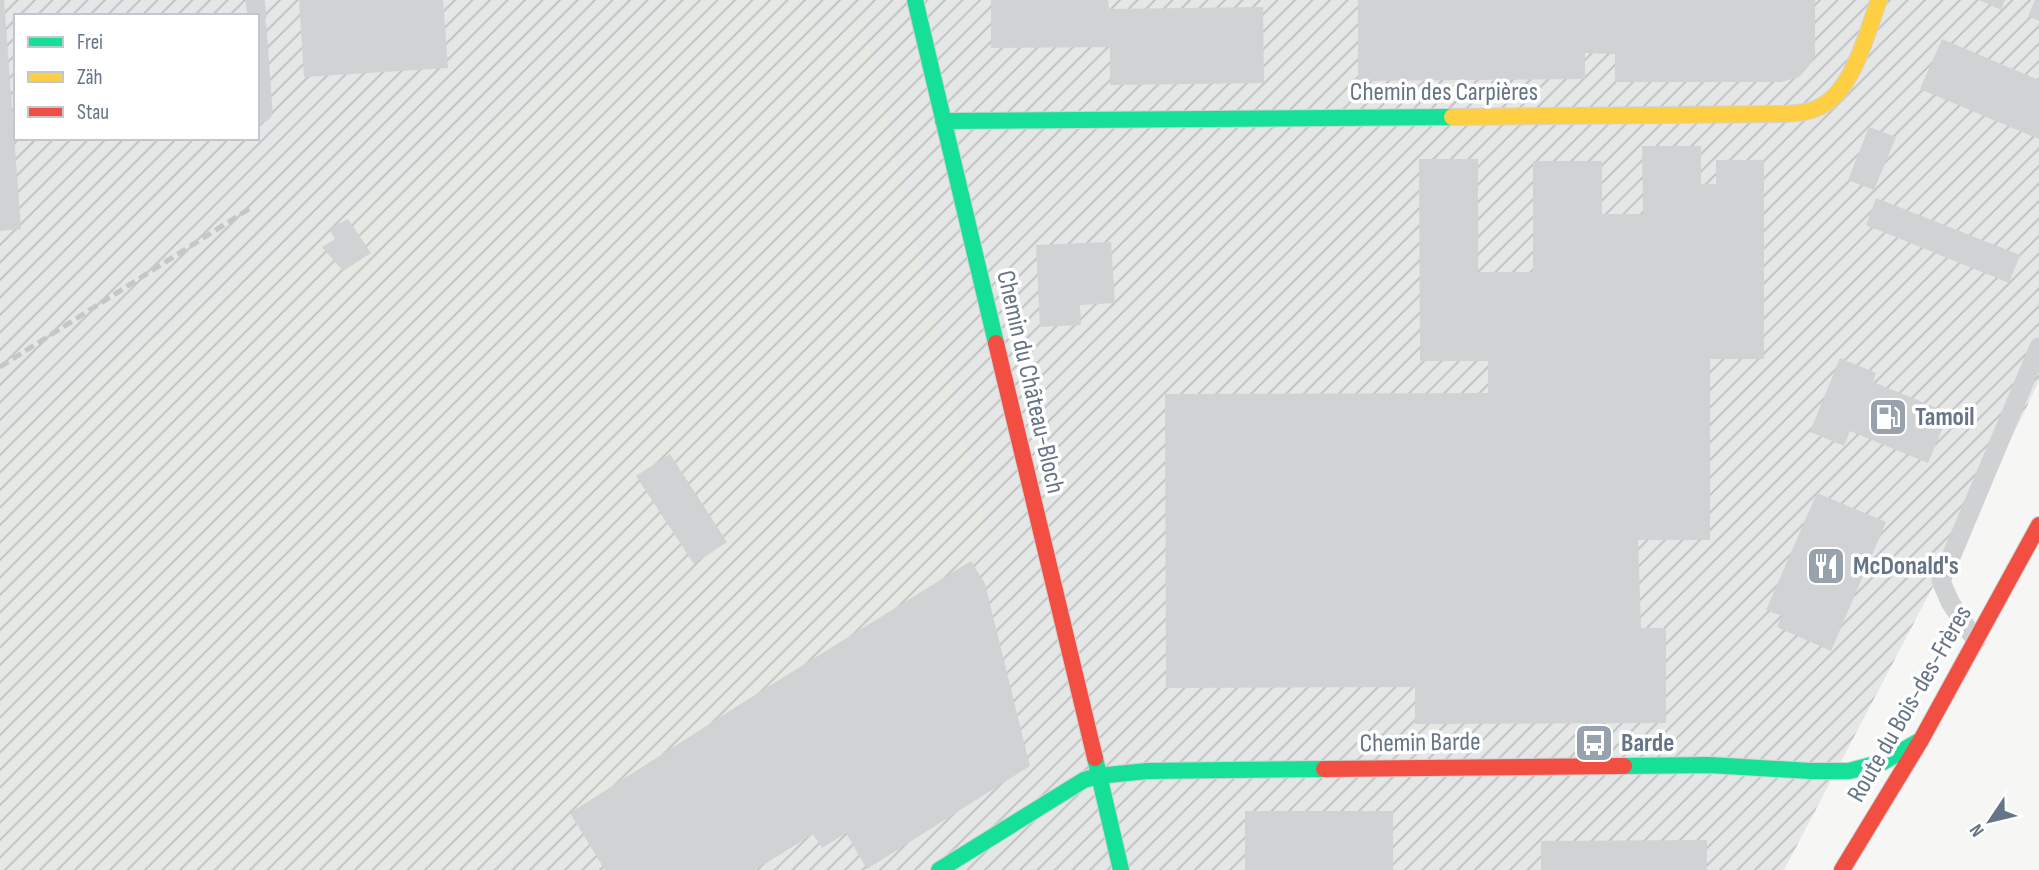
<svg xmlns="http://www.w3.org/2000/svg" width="2039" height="870" font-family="'Sofia Sans Condensed',sans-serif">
  <defs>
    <pattern id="industrial-furrows" width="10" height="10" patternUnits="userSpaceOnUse" patternTransform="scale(1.75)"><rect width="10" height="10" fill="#e5e6e6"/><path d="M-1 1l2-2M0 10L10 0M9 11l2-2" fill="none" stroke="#bdbfc0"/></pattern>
    <pattern id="garden-furrows" width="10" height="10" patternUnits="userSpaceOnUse" patternTransform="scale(1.75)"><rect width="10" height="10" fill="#e6e9e3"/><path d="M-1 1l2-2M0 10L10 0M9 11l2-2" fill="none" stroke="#bec1be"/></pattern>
  </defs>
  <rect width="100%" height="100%" fill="#f6f6f5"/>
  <!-- industrial -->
  <path fill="url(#industrial-furrows)" fill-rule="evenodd" d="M0 0H2039V381L2019 423 1784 870H0ZM16 16H257V138H16Z"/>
  <!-- garden -->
  <path fill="url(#garden-furrows)" d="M691 0H796L823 44 862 15 926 285 990 545 971 561 758 693 570 813 475 870H0V434Z"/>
  <!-- building -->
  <path fill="#d1d2d3" d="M0 0H4L21 229 0 231Z
    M299 0H443L448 68 304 77Z
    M991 0H1108L1109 9 1263 7 1264 83 1110 85V47L991 48Z
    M1358 0H1815V56L1808 67 1799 77 1781 82H1615V54L1585 53V79L1358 81Z
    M1979 0H2005L2001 10Z
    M2035 0H2039V21L2028 16Z
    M1942 39 2039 80V139L1920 89Z
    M1869 127 1896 137 1874 190 1848 180Z
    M1642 146H1701V184H1716V160H1764V359H1710V540H1638L1641 628H1666V723L1415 724V687L1166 688 1165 394 1488 393V361H1420L1419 159H1478V272H1533V161H1602V214H1643Z
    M1876 198 2020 255 2009 283 1866 225Z
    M348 219 371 253 343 271 322 247 335 239 329 229Z
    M1111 242 1115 303 1080 305 1081 325 1040 327 1036 245Z
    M1840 358 1876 373 1873 382 1949 413 1928 463 1850 431 1844 446 1810 432Z
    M670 454 727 542 694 564 636 476Z
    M1817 493 1886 522 1831 651 1777 627 1782 616 1766 610Z
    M971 561 985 584 1030 766 867 869 846 833 822 848 813 834 755 870H605L570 813 758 693Z
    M1245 811H1393V870H1245Z
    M1707 840V870H1541V841Z"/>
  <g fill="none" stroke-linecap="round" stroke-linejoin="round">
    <defs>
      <path id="fast" d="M915 0 996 343
        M943 121 1452 117
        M1095 758 1121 870
        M1624 766 1709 765 1810 771H1849L1883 762 1921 740
        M939 870 1084 780 1098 776 1147 771 1324 769"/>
      <path id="slow" d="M1452 117 1786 114C1799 113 1812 112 1823 105 1854 87 1867 32 1879 0"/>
      <path id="jam" d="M996 343 1095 758
        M1324 769 1624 766
        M1842 870 1921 740 2039 525"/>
    </defs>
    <!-- fast casing -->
    <use href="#fast" stroke="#d1d3d4" stroke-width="18"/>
    <!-- slow casing -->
    <use href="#slow" stroke="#d1d3d4" stroke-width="18"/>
    <!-- jam casing -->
    <use href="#jam" stroke="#d1d3d4" stroke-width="18"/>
    <!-- lane -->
    <path stroke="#d0d1d2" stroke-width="19" d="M255 0 257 16
      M257 26 263 112
      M1976 641 1950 602 1941 581 2039 347"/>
    <!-- fast -->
    <use href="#fast" stroke="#16e098" stroke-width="16"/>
    <!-- slow -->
    <use href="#slow" stroke="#ffcf43" stroke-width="16"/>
    <!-- jam -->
    <use href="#jam" stroke="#f24e42" stroke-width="16"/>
    <!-- rail -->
    <path stroke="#c5c6c7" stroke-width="5" stroke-dasharray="10 5" stroke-linecap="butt" d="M0 367 252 207"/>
  </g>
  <!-- icons -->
  <defs>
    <symbol id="fuel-square" viewBox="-11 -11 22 22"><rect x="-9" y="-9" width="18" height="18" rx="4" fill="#98a2ad" stroke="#fff"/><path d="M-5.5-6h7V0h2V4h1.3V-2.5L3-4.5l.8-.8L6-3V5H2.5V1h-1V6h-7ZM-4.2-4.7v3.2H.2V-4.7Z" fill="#fff"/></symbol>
    <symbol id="restaurant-square" viewBox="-11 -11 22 22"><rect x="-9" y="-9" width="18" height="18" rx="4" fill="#98a2ad" stroke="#fff"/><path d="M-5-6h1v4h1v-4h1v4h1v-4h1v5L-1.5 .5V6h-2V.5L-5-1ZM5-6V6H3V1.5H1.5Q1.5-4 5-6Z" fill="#fff"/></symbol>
    <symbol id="bus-square" viewBox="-11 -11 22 22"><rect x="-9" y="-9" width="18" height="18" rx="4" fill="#98a2ad" stroke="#fff"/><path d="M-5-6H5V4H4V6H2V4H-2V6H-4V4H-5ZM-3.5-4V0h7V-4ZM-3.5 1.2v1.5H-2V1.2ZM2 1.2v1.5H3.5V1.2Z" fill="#fff"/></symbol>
  </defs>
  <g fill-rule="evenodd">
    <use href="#fuel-square" x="1866" y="395" width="44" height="44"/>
    <use href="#restaurant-square" x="1804" y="544" width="44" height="44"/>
    <use href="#bus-square" x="1572" y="721" width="44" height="44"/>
  </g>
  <g text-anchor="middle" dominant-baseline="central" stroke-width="7" stroke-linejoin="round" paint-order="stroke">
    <!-- street labels -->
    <g font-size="26" fill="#657486" stroke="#fff">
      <text x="1444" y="92">Chemin des Carpières</text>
      <text transform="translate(1030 382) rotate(77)">Chemin du Château-Bloch</text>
      <text transform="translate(1910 704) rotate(-60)">Route du Bois-des-Frères</text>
      <text transform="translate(1420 743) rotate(-1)">Chemin Barde</text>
    </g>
    <!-- poi labels -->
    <g font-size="26" font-weight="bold" fill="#657486" stroke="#fff" text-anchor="start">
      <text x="1915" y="417">Tamoil</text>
      <text x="1853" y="566">McDonald's</text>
      <text x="1621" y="743">Barde</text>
    </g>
  </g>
  <!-- legend -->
  <rect x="14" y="14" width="245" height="126" fill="#ffffff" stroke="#c1c7cf" stroke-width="2"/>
  <rect x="28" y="37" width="35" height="10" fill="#16e098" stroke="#c1c7cf" stroke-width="2"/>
  <text x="77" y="49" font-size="21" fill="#657486">Frei</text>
  <rect x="28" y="72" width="35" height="10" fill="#ffcf43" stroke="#c1c7cf" stroke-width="2"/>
  <text x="77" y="84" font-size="21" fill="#657486">Zäh</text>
  <rect x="28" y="107" width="35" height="10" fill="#f24e42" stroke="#c1c7cf" stroke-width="2"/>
  <text x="77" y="119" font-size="21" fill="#657486">Stau</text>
  <!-- north arrow -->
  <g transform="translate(1990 821) rotate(235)" stroke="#ffffff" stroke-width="5" paint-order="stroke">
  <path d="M0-5L12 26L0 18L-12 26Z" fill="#657486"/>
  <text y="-10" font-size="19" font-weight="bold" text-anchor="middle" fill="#657486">N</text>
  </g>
</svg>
